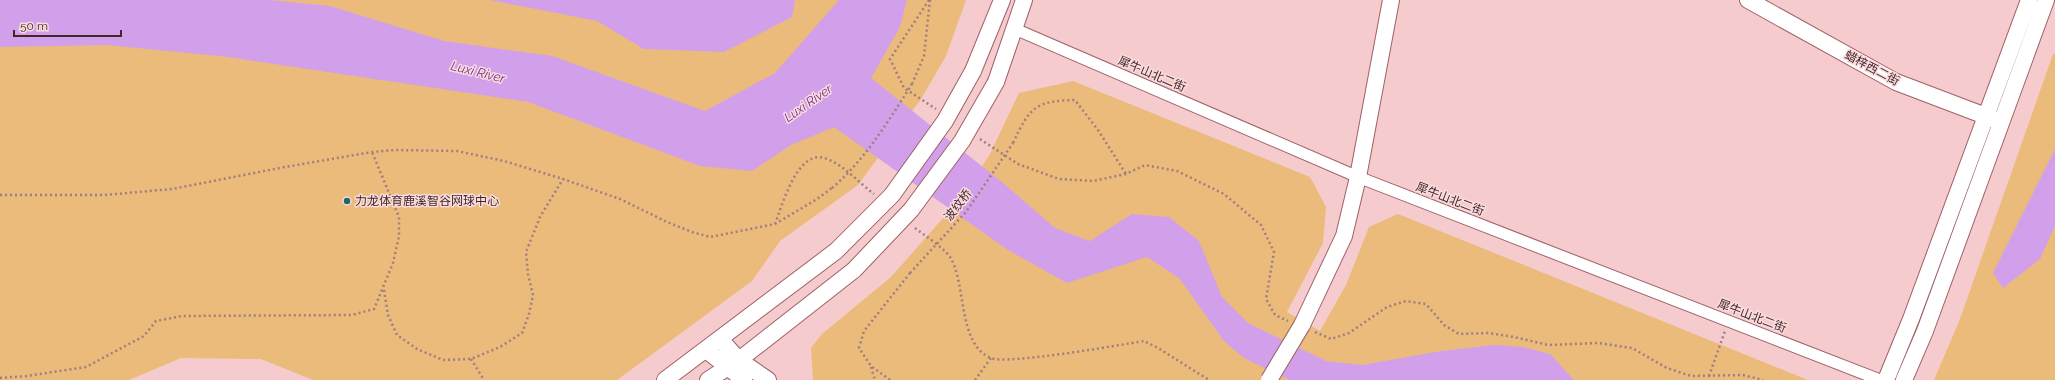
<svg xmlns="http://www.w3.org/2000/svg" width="2055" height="380" font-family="Raleway,'Noto Sans SC',sans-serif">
  <rect width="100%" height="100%" fill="#f6cbcd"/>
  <!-- park -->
  <path fill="#eabb7a" d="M0 0H966L946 56 921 99 858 185 780 241 752 281 617 380H313L261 359 181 358 129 380H0Z
    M2053 54H2055V380H1934L1960 319Z
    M1073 81 1310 177 1326 207 1323 243 1287 312 1320 331 1346 285 1369 227 1398 214 1808 380H813L811 348 822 334 891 277 952 208 989 156 1019 93Z"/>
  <!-- water -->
  <path fill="#d2a0ea" d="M0 0H269L330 6 444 41 552 56 705 111 775 73 839 0H907L900 27 871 78 1003 183 1055 228 1090 241 1132 214 1169 217 1199 241 1222 297 1248 323 1326 361 1362 365 1441 351 1495 345 1523 347 1550 354 1574 380H1290L1244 358 1224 341 1179 278 1147 257 1067 283 1008 250 834 127 791 145 752 171 700 166 528 102 228 57 107 45 0 47Z
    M490 0H795L792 17 724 52 644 49 597 21Z
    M2055 149V226L2040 259 2003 288 1993 273Z"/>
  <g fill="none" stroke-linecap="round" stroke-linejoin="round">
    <defs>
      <path id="street" d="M1015 29 1358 177 1880 380"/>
      <path id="secondary" d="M1748 0 1896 82 1996 120
        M973 71 1002 0
        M996 82 1024 0
        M1302 325 1344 236 1358 177 1391 0
        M720 339 739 360 768 380
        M706 350 744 380
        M665 380 836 251
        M708 380 739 360 854 270
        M1886 380 1911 319 2029 0
        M1904 380 1925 331 2046 0"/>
    </defs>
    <!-- street casing -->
    <use href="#street" stroke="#9f6066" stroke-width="13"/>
    <!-- secondary casing -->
    <use href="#secondary" stroke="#9f6066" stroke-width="18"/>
    <!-- path -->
    <path stroke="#a07d7f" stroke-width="2.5" stroke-dasharray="2 3" stroke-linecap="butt" d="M929 0 890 59 904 88 936 109
      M912 84 924 56 930 0
      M980 139 1018 164 1059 179 1093 181 1126 174 1145 165 1177 171 1224 194 1261 225 1274 252 1266 299 1275 315 1288 321
      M1013 143C1030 107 1035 101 1075 100L1098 130 1126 174
      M0 195H105L172 189 285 167 372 152 395 150 457 151 504 161 563 179 620 199 667 222 692 232 710 237 775 224 817 199 832 188
      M775 224C782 206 797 150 824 158 842 163 859 183 874 194
      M915 228C924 235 944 248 950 257 967 284 957 344 991 358 1007 365 1119 345 1144 341L1158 348 1209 380
      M384 290 388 315 397 335 417 349 443 360 471 359 500 347 522 333 529 314 533 295 528 274 526 252 540 217 563 179
      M1315 332 1331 339 1349 333 1387 307 1406 301 1426 304 1444 325 1459 334 1489 333 1514 337 1548 345 1598 343 1632 348 1667 368 1691 376 1743 375 1763 380
      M471 359 484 380
      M871 367 875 380
      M1709 376 1725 331
      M0 378 27 376 86 367 144 336 156 321 182 316 352 315 374 309 393 263 399 236V217L372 152
      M890 380 871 366 859 348 864 331 910 273
      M975 380 991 358"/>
    <!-- street -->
    <use href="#street" stroke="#fff" stroke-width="11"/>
    <!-- secondary -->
    <use href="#secondary" stroke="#fff" stroke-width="16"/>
    <defs>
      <path id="secondary-bridge" d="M836 251 892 195 945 121 973 71
        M854 270 911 210 962 141 996 82
        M1269 380 1302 325"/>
    </defs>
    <!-- secondary-bridge casing -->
    <use href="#secondary-bridge" stroke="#9f6066" stroke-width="18" stroke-linecap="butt"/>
    <!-- path-bridge -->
    <path stroke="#a07d7f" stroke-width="2.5" stroke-dasharray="2 3" stroke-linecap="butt" d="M832 188C865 160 889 120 912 84
      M910 273 966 212 1013 143"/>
    <!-- secondary-bridge -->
    <use href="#secondary-bridge" stroke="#fff" stroke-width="16"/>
  </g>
  <!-- markers -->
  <circle fill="#1e6a6a" stroke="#fadcde" stroke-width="1.5" cx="347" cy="201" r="4"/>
  <g text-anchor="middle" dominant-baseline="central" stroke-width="3" stroke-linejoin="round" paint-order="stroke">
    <!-- street labels -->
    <g font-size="12" fill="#422729" stroke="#fadcde">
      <text transform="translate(1872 68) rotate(28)">蜡梓西二街</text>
      <text transform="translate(1152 74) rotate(23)">犀牛山北二街</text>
      <text transform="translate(1450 199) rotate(21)">犀牛山北二街</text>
      <text transform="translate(958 205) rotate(-52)">波纹桥</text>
      <text transform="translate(1752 316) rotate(21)">犀牛山北二街</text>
    </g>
    <!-- poi labels -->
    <g font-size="12" fill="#422729" stroke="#fadcde" text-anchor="start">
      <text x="355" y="201">力龙体育鹿溪智谷网球中心</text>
    </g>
    <!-- water labels -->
    <g font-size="13" font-style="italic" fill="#703389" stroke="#fadcde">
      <text transform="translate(478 72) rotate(14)">Luxi River</text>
      <text transform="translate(808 103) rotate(-35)">Luxi River</text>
    </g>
  </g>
  <!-- scale -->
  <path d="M14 30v6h107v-6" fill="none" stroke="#422729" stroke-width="2"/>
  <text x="20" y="30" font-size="12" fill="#422729" stroke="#fadcde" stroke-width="3" paint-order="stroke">50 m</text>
</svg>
